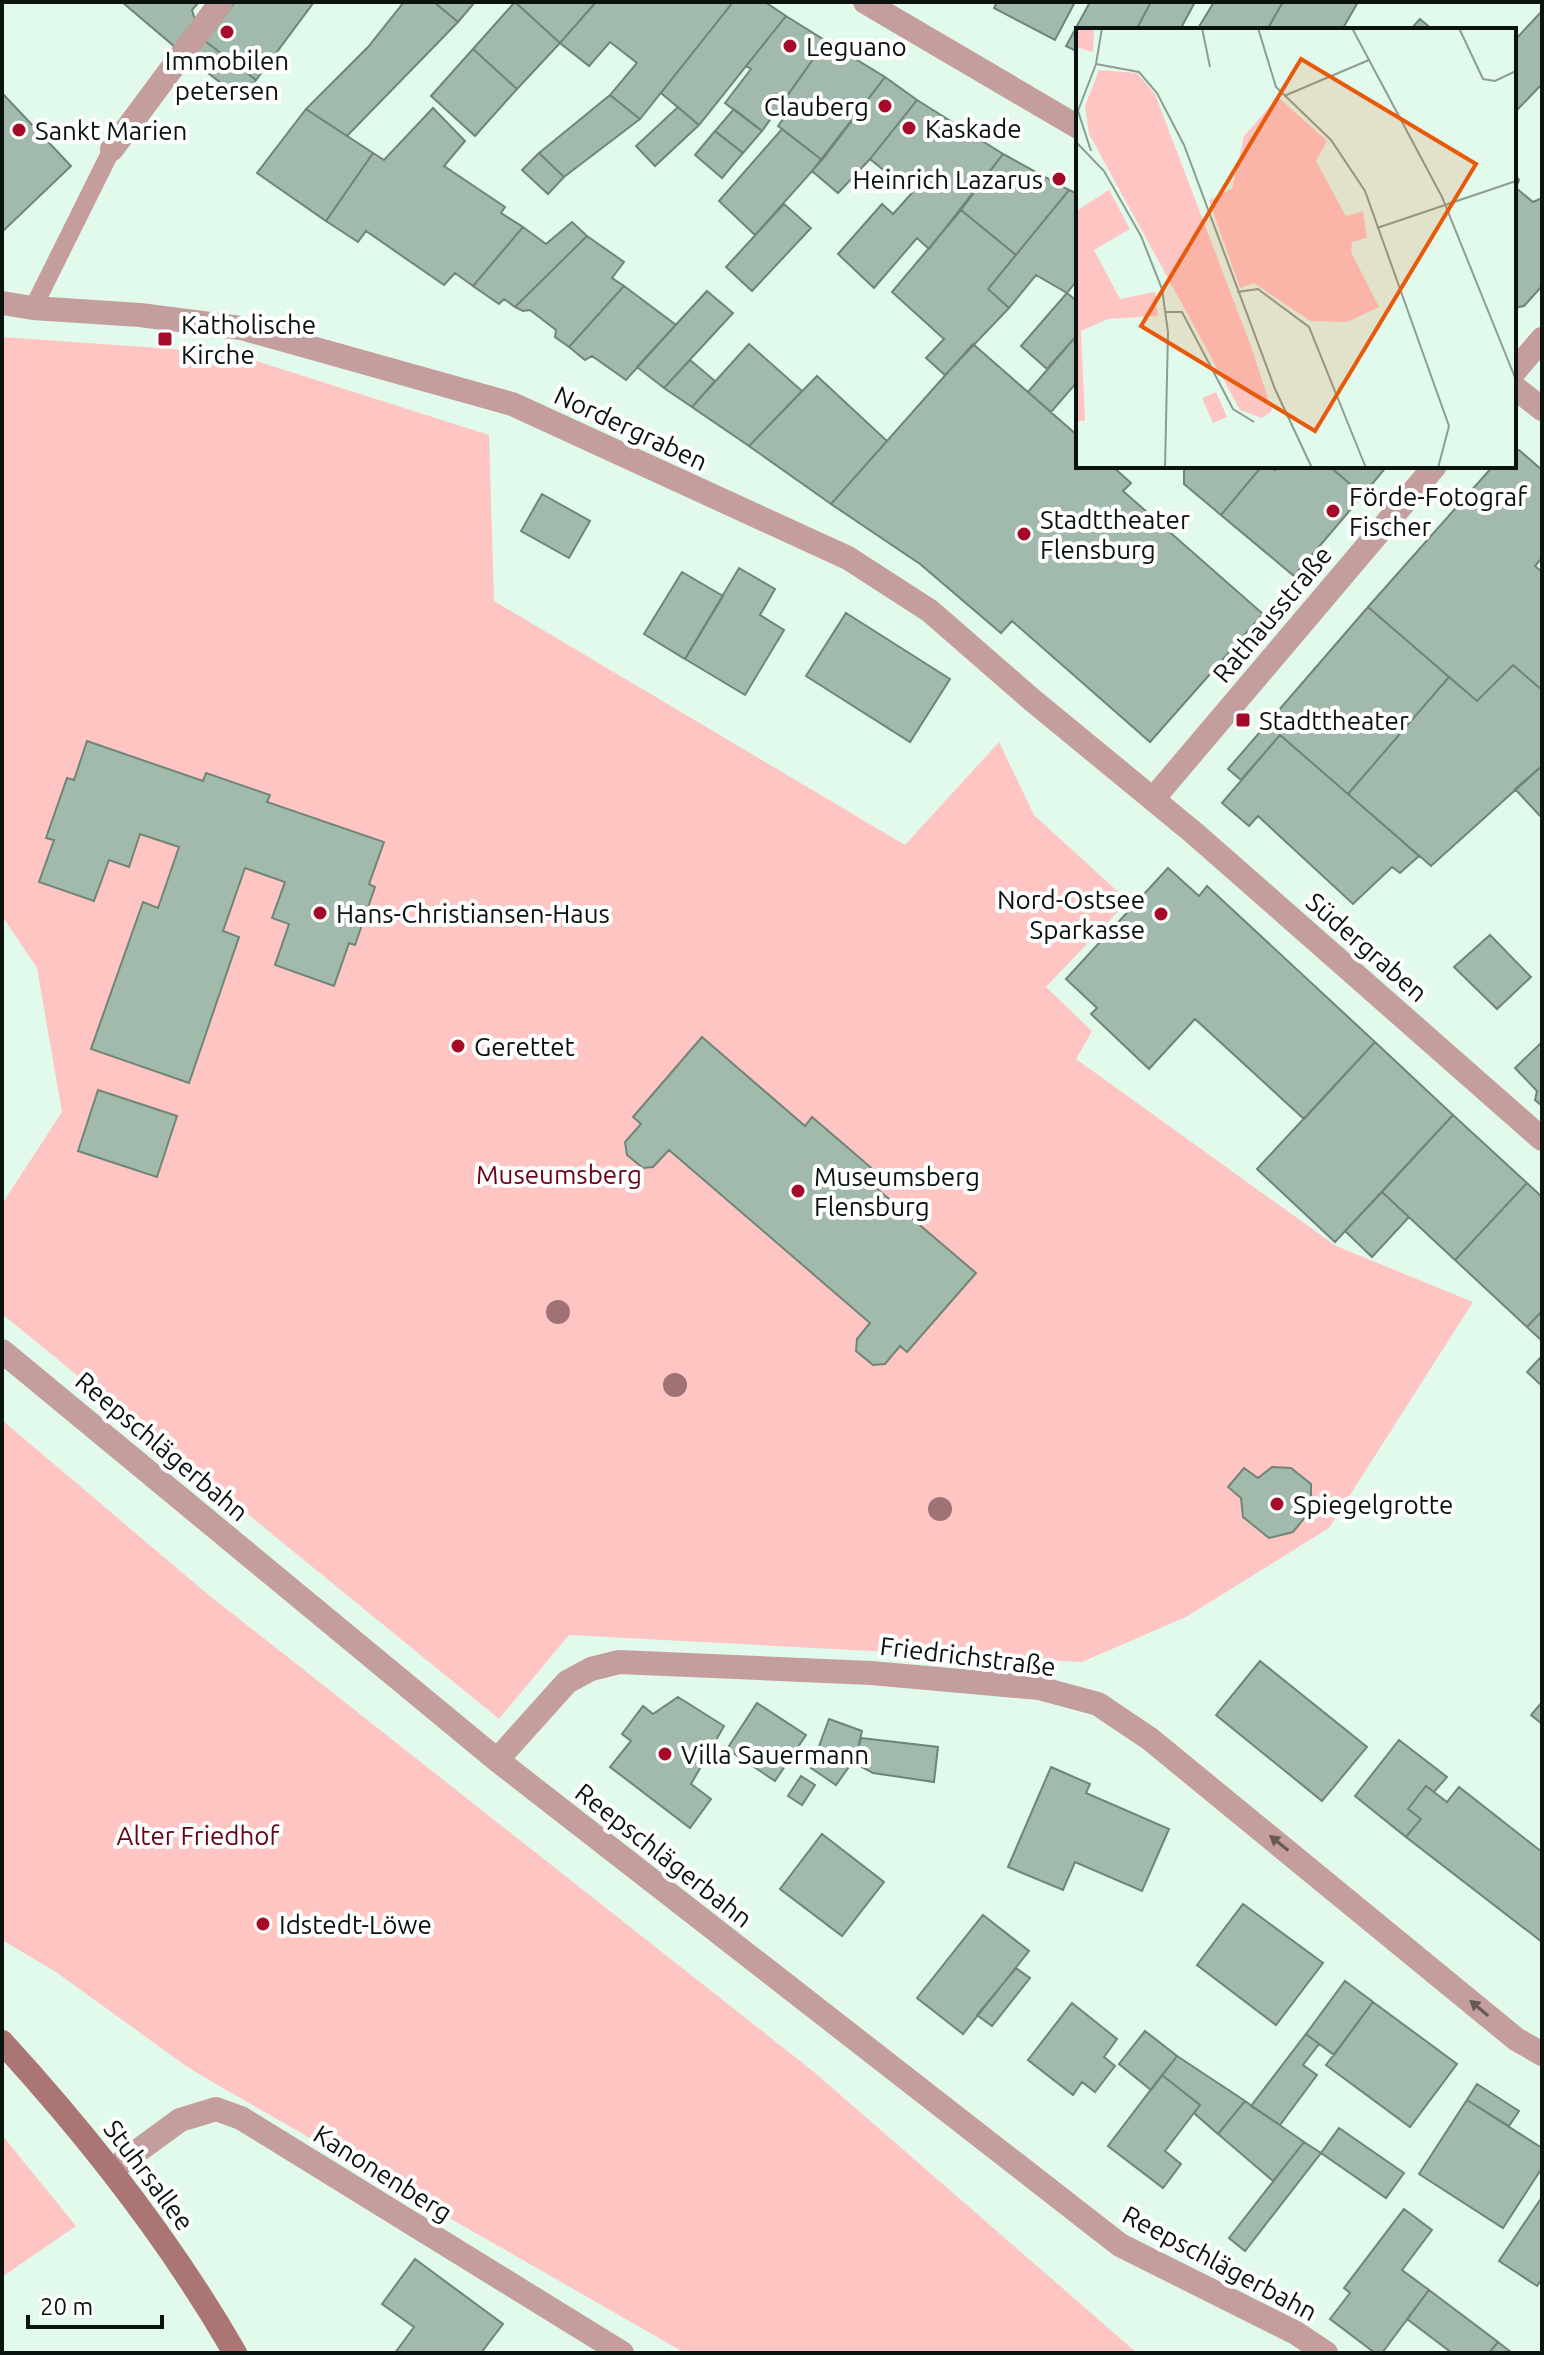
<svg xmlns="http://www.w3.org/2000/svg" width="1544" height="2355" font-family="Ubuntu,sans-serif">
  <rect width="100%" height="100%" fill="#e1faeb"/>
  <!-- green -->
  <path fill="#fec5c3" d="M2 337 231 353 489 435 494 601 905 845 999 742 1034 815 1128 901 1046 987 1092 1031 1076 1059 1336 1246 1473 1302 1329 1528 1186 1617 1082 1662 569 1635 499 1719 2 1314V1204L62 1112 37 968 2 916Z
    M2 1420 205 1592 814 2072 1137 2353H685L214 2083 186 2066 56 1972 2 1940Z
    M2 2135 76 2226 2 2277Z"/>
  <!-- building -->
  <path fill="#a2baab" stroke="#6f8578" stroke-width="2" d="M122 2H199L192 10 196 23 175 47Z
    M235 2H314L256 80 205 41Z
    M404 2H434L458 22 347 136 306 109 368 47Z
    M434 2H475L458 22Z
    M515 2 560 43 517 89 473 49Z
    M515 2H596L560 43Z
    M596 2H733L640 119 610 95 637 63 610 42 589 66 560 43Z
    M733 2H765L786 16 699 125 661 93Z
    M997 2H1075L1055 40 994 8Z
    M1090 2H1151L1136 30H1078V52L1066 46Z
    M1151 2H1195L1181 28 1184 30H1136Z
    M1214 2H1283L1267 30H1197Z
    M1283 2H1358L1342 30H1271L1268 28Z
    M1542 11V84L1517 110 1514 107V41Z
    M786 16 826 41 762 131 725 103 751 69 746 66Z
    M1420 19 1433 30H1410Z
    M205 41 256 80 242 99 191 60Z
    M826 41 885 77 822 160 778 126 791 108 783 102Z
    M473 49 517 89 475 136 431 96Z
    M885 77 917 100 870 159 838 193 812 171Z
    M2 93 71 166 2 232Z
    M610 95 640 119 564 177 539 153Z
    M917 100 1003 154 929 249 917 238 874 288 838 254 882 204 893 214 912 193 870 159Z
    M678 107 699 125 655 166 636 146Z
    M433 108 465 141 444 166 505 207 501 213 523 227 473 286 455 273 444 285 366 231 358 242 326 221 373 153 384 160Z
    M306 109 373 153 326 221 257 173Z
    M734 109 762 131 743 153 715 131Z
    M782 129 822 160 755 235 719 201Z
    M715 131 743 153 722 178 695 155Z
    M539 153 564 177 548 194 522 170Z
    M1003 154 1069 190 1016 255 961 210Z
    M1514 173 1519 180 1516 188 1533 202 1542 198V286L1524 306 1514 308Z
    M1069 190 1078 194V279L1067 293 1036 275 1009 308 988 289Z
    M784 204 811 228 752 291 726 267Z
    M961 210 1016 255 988 289 1009 308 945 375 926 358 944 339 892 292Z
    M572 222 587 236 515 307 504 299 499 304 473 286 523 227 546 244Z
    M587 236 624 262 612 278 624 286 569 347 555 337 556 330 530 310 523 311 515 307Z
    M624 286 676 325 626 380 592 356 585 360 569 347Z
    M707 291 733 313 664 388 637 367Z
    M1067 293 1078 302V334L1047 369 1021 346Z
    M1078 334V381L1051 412 1028 392Z
    M749 344 802 391 749 446 692 407Z
    M973 344 1078 436V466H1112L1131 483 1123 491 1263 614 1150 742 1012 621 1001 633 920 564 831 504Z
    M690 360 715 381 692 407 664 388Z
    M817 376 887 441 831 504 749 446Z
    M1519 450 1542 470V558L1535 566 1542 572V690L1513 665 1477 701 1368 607 1493 466H1514V451Z
    M1184 466H1262L1221 515 1184 484Z
    M1262 466H1270L1275 470 1279 466H1329L1363 495 1294 576 1221 515Z
    M1329 466H1387L1363 495Z
    M542 494 590 521 569 558 521 531Z
    M739 568 775 589 760 615 784 630 745 695 685 659Z
    M682 572 723 596 685 659 644 634Z
    M1368 607 1449 677 1348 794 1280 735 1241 780 1228 769Z
    M846 613 950 679 910 742 806 676Z
    M1513 665 1542 690V766L1431 866 1348 794 1449 677 1477 701Z
    M1280 735 1348 794 1419 856 1400 873 1392 867 1353 904 1258 816 1249 826 1222 803Z
    M87 741 203 781 206 773 270 795 267 802 384 842 369 884 375 887 355 945 349 943 334 986 275 965 289 924 272 918 285 882 245 868 223 931 239 937 189 1083 91 1049 143 902 158 908 179 847 140 834 129 867 109 860 94 901 39 882 54 840 46 838 67 778 74 780Z
    M1542 766V818L1515 789Z
    M1168 868 1199 896 1207 886 1375 1042 1304 1119 1195 1019 1149 1069 1091 1014 1097 1008 1066 979Z
    M1490 935 1531 977 1497 1009 1454 967Z
    M702 1037 805 1126 812 1117 847 1147 883 1178 875 1187 976 1273 907 1352 900 1346 885 1364 873 1365 856 1351 857 1339 870 1323 669 1150 653 1167 643 1168 627 1155 625 1142 641 1124 633 1117Z
    M1375 1042 1453 1115 1335 1242 1257 1169Z
    M1542 1042V1105H1541L1535 1100 1537 1091 1515 1068Z
    M98 1090 177 1116 157 1177 78 1151Z
    M1453 1115 1527 1183 1455 1260 1382 1192Z
    M1527 1183 1542 1197V1311L1527 1327 1455 1260Z
    M1382 1192 1409 1217 1372 1257 1345 1231Z
    M1542 1311V1341L1527 1327Z
    M1542 1356V1386L1527 1372Z
    M1272 1467 1291 1468 1311 1484V1510L1293 1532 1269 1538 1243 1517 1241 1498 1228 1487 1244 1468 1258 1478Z
    M1260 1661 1367 1747 1322 1801 1216 1715Z
    M678 1697 724 1726 691 1784 711 1799 690 1828 610 1767 631 1741 622 1734 643 1706 653 1714Z
    M1542 1702V1724L1531 1715Z
    M757 1703 806 1735 775 1781 727 1749Z
    M829 1719 862 1731 856 1757 836 1785 811 1768Z
    M861 1738 938 1747 934 1782 873 1773 852 1762 856 1757Z
    M1399 1740 1447 1777 1434 1792 1426 1786 1408 1809 1421 1819 1406 1837 1355 1796Z
    M1051 1767 1090 1784 1086 1793 1169 1829 1142 1891 1075 1862 1063 1890 1008 1867Z
    M801 1776 815 1785 802 1805 788 1796Z
    M1426 1786 1447 1802 1459 1787 1542 1852V1942L1406 1837 1421 1819 1408 1809Z
    M822 1834 884 1882 842 1936 780 1889Z
    M1243 1904 1323 1963 1276 2025 1197 1965Z
    M983 1915 1029 1951 963 2034 917 1998Z
    M1016 1968 1030 1978 992 2026 977 2015Z
    M1345 1981 1373 2002 1334 2055 1306 2034Z
    M1373 2002 1457 2064 1410 2127 1326 2065Z
    M1072 2003 1117 2039 1104 2057 1115 2066 1095 2092 1082 2082 1073 2095 1028 2060Z
    M1145 2031 1177 2056 1151 2090 1119 2064Z
    M1306 2034 1319 2044 1303 2065 1317 2075 1280 2125 1251 2106Z
    M1177 2056 1245 2101 1218 2134 1194 2113 1200 2105 1162 2075Z
    M1162 2075 1200 2105 1165 2151 1181 2164 1163 2188 1108 2146Z
    M1477 2084 1519 2111 1509 2126 1467 2100Z
    M1467 2100 1542 2148V2168L1503 2228 1419 2174Z
    M1245 2101 1304 2142 1273 2181 1218 2134Z
    M1339 2128 1404 2173 1386 2198 1321 2153Z
    M1304 2142 1321 2153 1245 2251 1229 2238Z
    M1542 2197V2279L1537 2286 1499 2261Z
    M1404 2209 1432 2230 1402 2270 1429 2290 1382 2353H1375L1330 2319 1350 2293 1344 2288Z
    M415 2259 503 2324 481 2353H395L414 2327 382 2304Z
    M1429 2290 1498 2342 1489 2353H1452L1407 2319Z
    M1498 2342 1512 2353H1489Z"/>
  <g fill="none" stroke-linecap="round" stroke-linejoin="round">
    <!-- service -->
    <path stroke="#c49e9d" stroke-width="18" d="M33 308 112 149"/>
    <!-- pedestrian -->
    <path stroke="#c49e9d" stroke-width="24" d="M865 2 1078 127
      M112 149 221 2
      M1514 387 1542 409"/>
    <!-- minor -->
    <path stroke="#c49e9d" stroke-width="24" d="M2 303 33 308 140 315 241 328 512 404 848 558 930 611 1031 699 1194 833 1542 1139
      M1514 372 1542 339
      M1153 799 1435 466
      M2 1351 497 1760 1120 2245 1296 2333 1326 2353
      M497 1760 567 1682 591 1669 619 1662 871 1673 1039 1688 1098 1704 1150 1739 1516 2039 1542 2054
      M113 2169 180 2120 216 2109 241 2118 622 2353"/>
    <!-- secondary -->
    <path stroke="#ab7574" stroke-width="24" d="M2 2042C90 2138 170 2240 235 2353"/>
  </g>
  <!-- trees -->
  <g fill="#9f7276">
    <circle cx="558" cy="1312" r="12"/>
    <circle cx="675" cy="1385" r="12"/>
    <circle cx="940" cy="1509" r="12"/>
  </g>
  <!-- one-way arrows -->
  <defs><path id="oneway-solid" d="M-6-.8H1V-3.2L6.5 0L1 3.2V.8H-6Z" transform="scale(2)"/></defs>
  <g fill="#685856">
    <use href="#oneway-solid" transform="translate(1279 1843) rotate(-141)"/>
    <use href="#oneway-solid" transform="translate(1479 2008) rotate(-140)"/>
  </g>
  <!-- markers -->
  <g fill="#a50b28" stroke="#fff" stroke-width="3">
    <circle cx="227" cy="32" r="8"/>
    <circle cx="790" cy="46" r="8"/>
    <circle cx="885" cy="106" r="8"/>
    <circle cx="909" cy="128" r="8"/>
    <circle cx="19" cy="130" r="8"/>
    <circle cx="1059" cy="179" r="8"/>
    <rect x="157" y="331" width="16" height="16" rx="4"/>
    <circle cx="1333" cy="511" r="8"/>
    <circle cx="1024" cy="534" r="8"/>
    <rect x="1235" y="712" width="16" height="16" rx="4"/>
    <circle cx="320" cy="913" r="8"/>
    <circle cx="1161" cy="914" r="8"/>
    <circle cx="458" cy="1046" r="8"/>
    <circle cx="798" cy="1191" r="8"/>
    <circle cx="1277" cy="1504" r="8"/>
    <circle cx="665" cy="1754" r="8"/>
    <circle cx="263" cy="1924" r="8"/>
  </g>
  <g text-anchor="middle" dominant-baseline="central" stroke-width="8" stroke-linejoin="round" paint-order="stroke">
    <!-- poi labels -->
    <g font-size="26" fill="#0b130e" stroke="#fff" text-anchor="start">
      <text x="806" y="46">Leguano</text>
      <text x="227" y="60" text-anchor="middle">Immobilen<tspan x="227" dy="30">petersen</tspan></text>
      <text x="869" y="106" text-anchor="end">Clauberg</text>
      <text x="925" y="128">Kaskade</text>
      <text x="35" y="130">Sankt Marien</text>
      <text x="1043" y="179" text-anchor="end">Heinrich Lazarus</text>
      <text x="181" y="324">Katholische<tspan x="181" dy="30">Kirche</tspan></text>
      <text x="1349" y="496">Förde-Fotograf<tspan x="1349" dy="30">Fischer</tspan></text>
      <text x="1040" y="519">Stadttheater<tspan x="1040" dy="30">Flensburg</tspan></text>
      <text x="1259" y="720">Stadttheater</text>
      <text x="1145" y="899" text-anchor="end">Nord-Ostsee<tspan x="1145" dy="30">Sparkasse</tspan></text>
      <text x="336" y="913">Hans-Christiansen-Haus</text>
      <text x="474" y="1046">Gerettet</text>
      <text x="814" y="1176">Museumsberg<tspan x="814" dy="30">Flensburg</tspan></text>
      <text x="1293" y="1504">Spiegelgrotte</text>
      <text x="681" y="1754">Villa Sauermann</text>
      <text x="279" y="1924">Idstedt-Löwe</text>
    </g>
    <!-- street labels -->
    <g font-size="26" fill="#0b130e" stroke="#fff">
      <text transform="translate(631 428) rotate(25)">Nordergraben</text>
      <text transform="translate(1272 614) rotate(-50)">Rathausstraße</text>
      <text transform="translate(1367 947) rotate(41)">Südergraben</text>
      <text transform="translate(162 1446) rotate(40)">Reepschlägerbahn</text>
      <text transform="translate(968 1656) rotate(7)">Friedrichstraße</text>
      <text transform="translate(664 1855) rotate(38)">Reepschlägerbahn</text>
      <text transform="translate(383 2173) rotate(32)">Kanonenberg</text>
      <text transform="translate(149 2175) rotate(53)">Stuhrsallee</text>
      <text transform="translate(1220 2263) rotate(28)">Reepschlägerbahn</text>
    </g>
    <!-- park labels -->
    <g font-size="26" fill="#690316" stroke="#fff">
      <text x="559" y="1174">Museumsberg</text>
      <text x="198" y="1835">Alter Friedhof</text>
    </g>
  </g>
  <!-- overview -->
  <g transform="translate(1076 28)">
    <rect width="440" height="440" fill="#e1faeb"/>
    <path d="M0 0H18L17 24 0 19ZM23 42 61 45 79 66 176 321 196 383 186 390 164 382 13 106 9 78ZM202 69 251 113 240 133 270 188 287 183 291 210 276 214 275 224 303 279 271 294 234 293 178 255 164 260 133 172 156 161 168 108ZM33 162 54 201 18 222 44 271 79 264 82 288 32 291 5 303 9 393H0V183ZM140 364 151 389 137 395 126 370Z" fill="#fec5c3"/>
    <path fill="none" stroke="#8b9e93" stroke-width="2" d="M126 0 134 39M182 0 200 59 255 112 289 163 373 398 362 440M276 0 366 169 440 352M383 0 407 51 419 53 440 43M20 36 63 44 81 65 108 117 199 361 236 440M208 68 293 32M2 83 15 123M0 88 20 36 26 0M0 114 28 143 65 208 86 261 92 304 89 440M301 200 440 153M161 264 182 261 233 299 290 440M90 284H106L157 381 178 394"/>
    <path fill="#e8590c" fill-opacity="0.15" stroke="#e8590c" stroke-width="4" d="M225 31 400 136 239 403 65 298Z"/>
    <rect width="440" height="440" fill="none" stroke="#0b130e" stroke-width="4"/>
  </g>
  <!-- border -->
  <rect width="1544" height="2355" fill="none" stroke="#0b130e" stroke-width="8"/>
  <!-- scale -->
  <path d="M28 2315v12h134v-12" fill="none" stroke="#0b130e" stroke-width="4"/>
  <text x="40" y="2315" font-size="24" fill="#0b130e" stroke="#ffffff" stroke-width="6" paint-order="stroke">20 m</text>
</svg>
